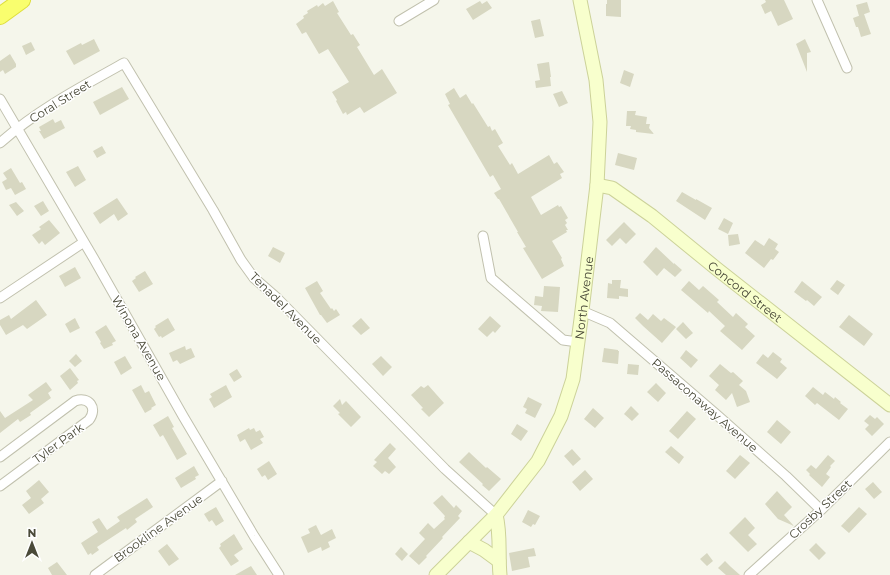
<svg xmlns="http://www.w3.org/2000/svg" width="890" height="575" font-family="Montserrat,sans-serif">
  <rect width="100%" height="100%" fill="#f5f6eb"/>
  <!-- building -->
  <path fill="#d7d7c1" d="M607 0H621V17L606 16V4H607Z
    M765 0H784L793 19 778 26 771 11 765 14 761 5 766 2Z
    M333 1 339 12 337 13 351 35 353 34 360 45 357 47 374 75 382 69 397 93 364 113 360 107 347 115 346 112 343 114 336 101 337 100 332 92 349 82 328 49 319 54 306 32 302 34 296 24 304 18 303 16 308 13 307 11 317 5 318 7 323 3 325 6Z
    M480 1 482 4 487 1 492 8 473 20 466 9Z
    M867 2 870 12 859 16 856 5Z
    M864 14 871 34 861 37 858 27H856L853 18Z
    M540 19 544 36 535 38 531 21Z
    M94 39 100 51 74 65 66 51 81 43 82 45Z
    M805 39 811 52 807 53V72L796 44Z
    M31 42 35 50 26 55 22 46Z
    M10 54 16 64V67L5 74 3 70 0 72V61Z
    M549 62 551 77H550L551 86 536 88 535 81 540 80 537 64Z
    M624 70 634 74 630 87 620 83Z
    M122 87 129 99 100 115 93 102Z
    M454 88 460 98 466 94 472 104 473 103 488 127 490 126 492 131 495 129 503 143 498 146 510 165 512 163 518 174 549 155 554 164 557 162 564 172 560 174 562 178 531 197 541 215 558 205 559 207 561 206 568 218 565 220 567 223 565 225 568 230H566L567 232 552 241 562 258 561 259 564 266 542 279 523 248 526 247 517 232H518L499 199H498L494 193 501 189 493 175 490 177 448 105 450 104 445 94Z
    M562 91 568 103 559 107 553 94Z
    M627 111H636L635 115 647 117 646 124H650L649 128 654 134 636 132V130L630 129 631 126H626Z
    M53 119 55 123 61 120 65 128 44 139 39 131H41L39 127Z
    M102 146 106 153 97 158 93 151Z
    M618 153 637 158 634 170 615 165Z
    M78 166 86 180 75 187 66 172Z
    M11 168 20 183 22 182 26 189 15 195 11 188 6 190 2 182 7 179 3 173Z
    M682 192 696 200V199L712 208 705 220 676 201Z
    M117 198 128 214 118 221 114 214 100 224 93 213Z
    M43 201 49 211 41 216 34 206Z
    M16 202 24 211 17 216 9 205Z
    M724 218 733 223 728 234 718 229Z
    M49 220 60 233 45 245 42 241 39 244 32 235 41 229 39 227Z
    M624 222 636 234 626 244 620 238 612 246 606 240Z
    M738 234 740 244 729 246 728 235Z
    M769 238 778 244 775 249 779 252 773 260 771 259 764 268 745 253 755 240 764 246Z
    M273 247 285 253 280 263 268 256Z
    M656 247 674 264V263L682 270 675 277 664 268 657 276 643 262Z
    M75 267 81 278 65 287 59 276Z
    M145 271 153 284 139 292 132 281 136 278 135 277Z
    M612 280H621L620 288 628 289V297L619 296V299L607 298 608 283 612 284Z
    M837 280 845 285 838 295 830 289Z
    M317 281 323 291 320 293 331 309 332 308 334 311 336 309 340 315 327 323 321 315H320L305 288Z
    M689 281 699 290 703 286 719 300 717 302 733 317 736 313 748 324 745 327 755 336 742 350 720 331 725 326 709 311 708 313 681 290Z
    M802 281 822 297 814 306 807 300 806 301 794 292Z
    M544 286 560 287 558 312 541 311 542 306 534 305 535 296 543 297Z
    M36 300 47 315 27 329 23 325 6 335 0 325V320L9 315 11 319Z
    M640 313 648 320 653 314 661 321 664 318 676 327 662 343 643 326 635 318Z
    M849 315 873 334 864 346 839 327Z
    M490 316 501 326 495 333 493 331 487 337 478 329Z
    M75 318 80 328 70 333 65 324Z
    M168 318 175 330 162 338 161 336 159 337 154 329 156 327 155 326Z
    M361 318 370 328 361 335 352 326Z
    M683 322 693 333 686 339 676 329Z
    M106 325 116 341 112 343 113 345 104 349 100 343 101 342 95 332Z
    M185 346 186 350 191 348 195 357 180 364 177 360 173 362 169 353Z
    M604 348 618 350V351H619L618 364 602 362Z
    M686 350 698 360 691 368 680 358Z
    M773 352 782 359 780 362 787 368 777 379 756 363 763 354 768 358Z
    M76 354 82 361 75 367 69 361Z
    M125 356 132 368 121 375 114 362Z
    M381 356 392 367 383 376 372 364Z
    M628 364 639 365 638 375 627 374Z
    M720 364 731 373 733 372 743 381 739 385 746 391 750 402 737 407 732 393 726 400 715 390 719 385 709 376Z
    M70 368 79 380 77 381 78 383 70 390 60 376Z
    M237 369 242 377 234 382 229 374Z
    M46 382 52 390 48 393 51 398 30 413 31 415 20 422 18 419 0 433V411L5 418 33 400 28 395Z
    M656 383 666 393 658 402 647 392Z
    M141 385 145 393 149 391 156 405 151 408 152 409 145 413 132 390Z
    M226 385 232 397 214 408 209 399 212 397 210 394Z
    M428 385 444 403 429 417 421 409 423 408 411 395 421 386 424 388Z
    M813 387 823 395 825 392 834 399 835 397 841 402 840 403 848 409 839 420 817 403 815 405 805 396Z
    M528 397 542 404 535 418 525 413 527 409 523 407Z
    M340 399 342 405 346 401 361 417 351 427 338 414 340 413 333 406Z
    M631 406 639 414 632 421 624 414Z
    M593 408 604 418 595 428 584 419Z
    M687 411 696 419 678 439 669 431Z
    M870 415 875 419 877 417 884 424 872 436 865 429 869 425 864 421Z
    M168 416 174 427 172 428 187 454 177 460 163 435 160 437 153 425Z
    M777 420 791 432 781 444 767 432Z
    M517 424 528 431 521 441 511 434Z
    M249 428 250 430 254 428 256 432 260 430 264 437 260 439 263 443 251 450 245 439 240 442 237 435Z
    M390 443 396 449 388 458 396 467 389 474 385 471 382 474 373 466 377 462 374 460Z
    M671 446 684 457 679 464 665 452Z
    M572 449 581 459 573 466 564 456Z
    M469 452 486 468 487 467 501 479 489 491 482 485 483 484 459 462Z
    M740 455 750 463 735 479 726 471Z
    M828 455 835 461 830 466 831 467 826 474 830 477 822 487 809 475 810 474 806 470 811 465 816 469Z
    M269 461 277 474 268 480 265 475 262 477 257 469Z
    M194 466 199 475 195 477 196 479 181 488 175 478Z
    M585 470 593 479 580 491 572 482Z
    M39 480 49 492 41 499 44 503 29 514 22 505 31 498 26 491Z
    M873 482 882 492 874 499 865 489Z
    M777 491 792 507 784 515 794 526 778 519 765 504Z
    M442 495 454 508 456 505 462 511 458 516 460 518 442 537 443 538 426 556 427 557 419 565 409 556 425 539 419 533 428 523 434 529 445 519 444 518 445 516 433 503Z
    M147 498 153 507 135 519 137 522 127 530 126 528 97 547 99 550 92 555 91 553 88 555 81 543 98 532 92 522 99 518 107 530 120 521 117 517Z
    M216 507 224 521 216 526 212 520 209 522 204 514Z
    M859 507 867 514 849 533 841 526Z
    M528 510 540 516 535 525 533 524 531 527 522 522Z
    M745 517 755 528 748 535 757 544 748 552 729 533Z
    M316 525 321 535 332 529 336 538 328 542 330 547 322 551 321 547 308 553 301 537 310 533 308 529Z
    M234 534 243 549 234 555 239 561 231 566 219 548 221 546 220 544Z
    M816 543 826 553 819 560 809 550Z
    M167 544 179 559 169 566 158 551Z
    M401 547 408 554 402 561 395 554Z
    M534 548 536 556 528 557 530 567 512 571 509 553Z
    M707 553 713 561 707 566 700 559Z
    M725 561 731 567 740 575H726L718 568Z
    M57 562 67 575H52L48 568Z
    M251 566 257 575H235Z"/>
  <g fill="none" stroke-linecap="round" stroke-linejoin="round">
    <defs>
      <path id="minor" d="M817 0 847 68
        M399 21 434 0
        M0 99 94 259 183 416 254 536 279 575
        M0 143C37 110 81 87 124 63L213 210 241 260 254 278 277 298 445 469 496 515
        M483 236 491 278 563 340 578 342
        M0 298 84 242
        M582 311 610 323 717 415 786 476 821 510
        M0 457 75 401C89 396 98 408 89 420L0 486
        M95 575 222 481
        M749 575 821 510 890 442"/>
      <g id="secondary">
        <path id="s1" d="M597 185 612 188 652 216 717 269 890 405"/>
        <path d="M469 542 484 550 499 561"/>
        <path d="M436 575 496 515"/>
        <path id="s2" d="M500 575C498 555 501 534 496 515L538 461 561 416 573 379 581 319 597 185 600 122 596 80 580 0"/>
      </g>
      <path id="motorway" d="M0 16 22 0"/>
    </defs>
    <!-- minor casing -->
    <use href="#minor" stroke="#c1c1ae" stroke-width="11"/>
    <!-- secondary casing -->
    <use href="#secondary" stroke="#ccd299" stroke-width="15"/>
    <!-- motorway casing -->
    <use href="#motorway" stroke="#dede3d" stroke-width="18"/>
    <!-- minor -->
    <use href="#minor" stroke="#fff" stroke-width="9"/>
    <!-- secondary -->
    <use href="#secondary" stroke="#f8ffcd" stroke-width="13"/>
    <!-- motorway -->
    <use href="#motorway" stroke="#f9fe6e" stroke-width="16"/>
  </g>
  <g text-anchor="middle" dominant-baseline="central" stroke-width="3" stroke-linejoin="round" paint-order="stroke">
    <!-- street labels -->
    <g font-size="12" fill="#4a4a39" stroke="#fff">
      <text transform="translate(60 101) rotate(-32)">Coral Street</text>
      <text stroke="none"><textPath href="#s1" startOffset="184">Concord Street</textPath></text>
      <text stroke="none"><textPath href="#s2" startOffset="300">North Avenue</textPath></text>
      <text transform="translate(286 308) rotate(45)">Tenadel Avenue</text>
      <text transform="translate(139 338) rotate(60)">Winona Avenue</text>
      <text transform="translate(705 405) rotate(41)">Passaconaway Avenue</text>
      <text transform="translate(58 443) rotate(-36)">Tyler Park</text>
      <text transform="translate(820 509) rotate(-43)">Crosby Street</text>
      <text transform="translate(158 528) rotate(-36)">Brookline Avenue</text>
    </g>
  </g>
  <!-- north arrow -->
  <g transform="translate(32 543)" stroke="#ffffff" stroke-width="3" paint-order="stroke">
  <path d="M0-3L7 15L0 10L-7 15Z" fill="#4a4a39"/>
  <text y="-6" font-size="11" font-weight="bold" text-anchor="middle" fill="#4a4a39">N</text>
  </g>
</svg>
